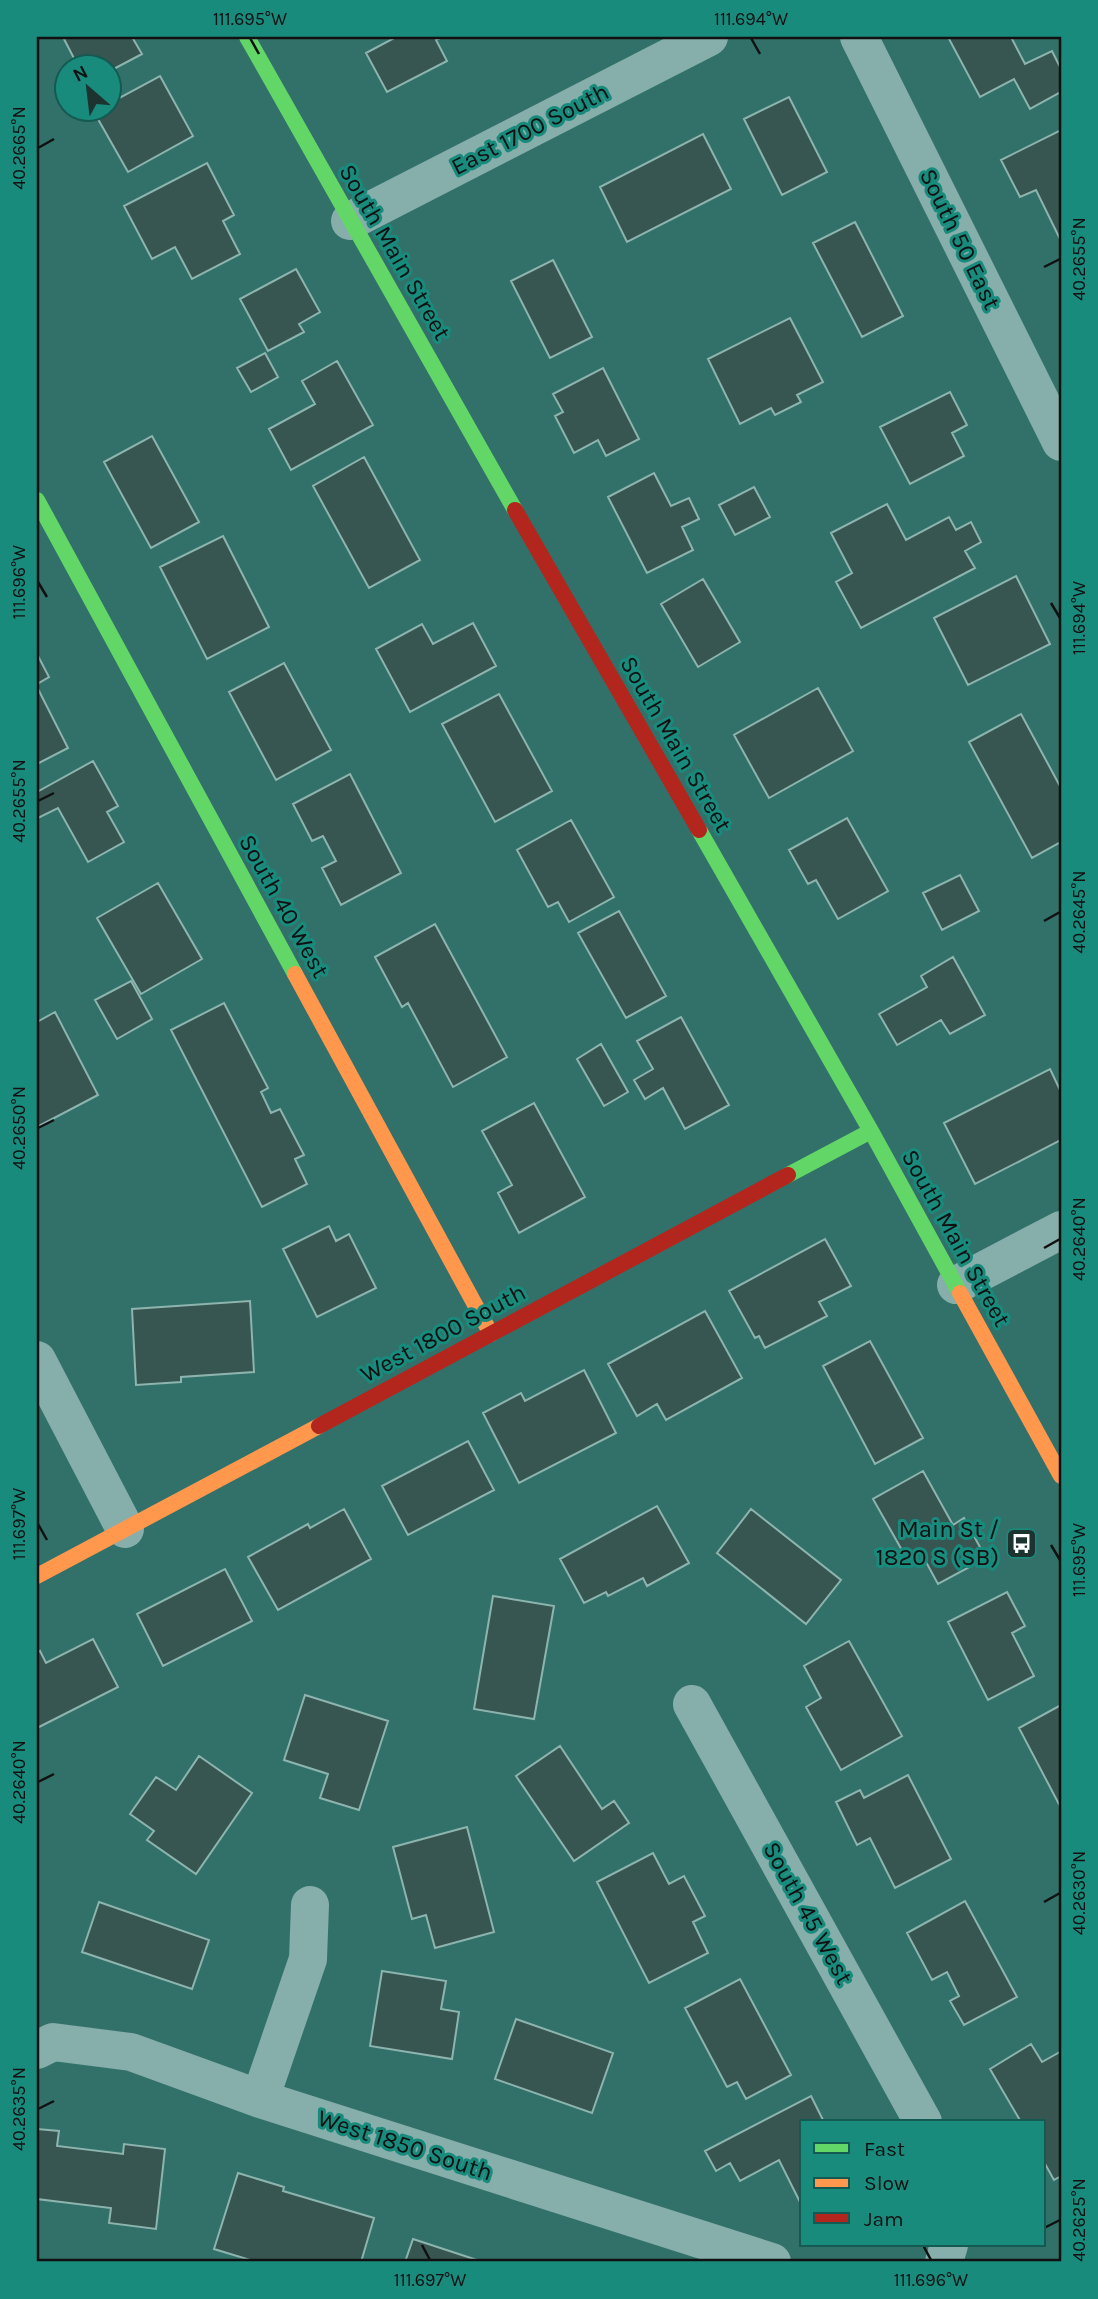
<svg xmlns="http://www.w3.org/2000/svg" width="1098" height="2299" font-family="Karla,sans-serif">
  <rect width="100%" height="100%" fill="#327169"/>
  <!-- building -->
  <path fill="#375551" stroke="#8db4ae" stroke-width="2" d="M69 37H132L142 54 108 72V66H90L88 62 78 66 64 39Z
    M396 37H442L436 40 447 61 387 92 366 53Z
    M948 37H1011L1025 64 1052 51 1061 69V92L1030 109 1014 79 980 97Z
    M160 76 193 136 128 172 94 112 101 108H108V104Z
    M789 97 827 172 782 195 744 119Z
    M1061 130V241L1036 190 1020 197 1001 160Z
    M703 134 731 189 627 242 600 187Z
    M207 163 234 215 223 221 240 254 192 279 175 247 152 259 124 206Z
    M855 222 903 316 862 337 813 243Z
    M553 260 592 337 550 358 511 281Z
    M296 269 320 312 299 324 304 332 268 351 240 299Z
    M790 318 823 382 797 395 801 402 775 415 771 408 740 424 708 359Z
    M265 353 278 377 251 392 237 368Z
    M337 361 373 425 291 470 269 429 315 404 302 381Z
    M603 368 639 439 606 456 598 440 574 453 555 416 563 412 553 394Z
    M950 392 967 425 952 433 964 456 910 484 880 427Z
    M152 436 199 522 151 548 104 462Z
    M364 457 420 560 369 588 313 486Z
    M654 473 671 506 689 498 699 519 682 527 693 550 647 573 608 497Z
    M754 487 770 517 735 535 719 505Z
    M887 504 906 540 949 517 956 530 971 522 981 542 965 551 975 568 861 628 836 582 852 573 831 533Z
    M223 536 269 627 207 659 160 567Z
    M1016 576 1050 644 968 685 934 618Z
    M703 579 740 642 698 667 661 604Z
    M473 623 496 666 410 712 376 649 422 624 433 644Z
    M37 654 49 677 37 684Z
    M284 663 331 750 276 780 229 692Z
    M37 687 68 748 37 764Z
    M818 688 853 751 769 798 734 735Z
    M499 694 552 791 495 822 442 724Z
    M1021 714 1061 788V842L1032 858 969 742Z
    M93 761 118 806 107 812 124 842 88 862 58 808 38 818 37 792Z
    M350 774 401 873 341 905 322 868 336 861 323 836 312 841 293 804Z
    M847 818 888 891 838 919 816 880 808 884 789 850Z
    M571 820 614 897 569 922 558 902 548 907 517 850Z
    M960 875 979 911 942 930 923 893Z
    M158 883 202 959 141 994 97 918Z
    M619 911 666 996 626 1018 578 933Z
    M435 924 507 1057 453 1087 408 1003 402 1007 375 957Z
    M953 957 985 1015 950 1034 941 1020 897 1045 879 1014 927 987 921 976Z
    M131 981 152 1019 117 1039 95 1000Z
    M224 1003 268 1088 261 1092 271 1113 280 1109 304 1155 295 1159 307 1184 262 1207 171 1030Z
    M55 1012 98 1095 37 1127V1022Z
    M681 1017 729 1105 685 1129 663 1088 645 1099 634 1080 653 1069 637 1041Z
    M601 1044 628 1092 604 1106 577 1059Z
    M1050 1069 1061 1092V1140L975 1184 944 1123Z
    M534 1103 585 1197 519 1233 498 1193 512 1185 482 1131Z
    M329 1226 336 1241 349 1234 376 1288 317 1317 283 1249Z
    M825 1239 851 1286 819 1302 827 1316 765 1348 759 1336 755 1338 729 1291Z
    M250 1301 254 1372 181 1377V1382L136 1385 132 1309Z
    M705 1311 742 1378 666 1420 657 1404 637 1416 608 1364Z
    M870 1341 923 1438 875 1464 823 1366Z
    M584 1370 616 1433 519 1483 483 1413 521 1393 525 1401Z
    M468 1441 494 1490 408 1535 382 1486Z
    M923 1471 953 1525 964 1518 986 1558 938 1584 920 1551 907 1559 873 1499Z
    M657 1506 689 1563 647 1586 643 1578 608 1596 606 1592 584 1603 560 1559Z
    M344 1509 371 1559 278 1610 248 1557 308 1524 310 1528Z
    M751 1509 841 1580 806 1624 717 1553Z
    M225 1569 252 1621 163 1666 137 1614Z
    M1007 1592 1025 1626 1012 1633 1034 1676 988 1700 948 1622Z
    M493 1596 554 1606 534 1719 474 1709Z
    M93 1639 118 1687 37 1728V1653L40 1651 46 1663Z
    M849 1641 902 1736 841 1770 806 1707 821 1698 804 1666Z
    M305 1695 388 1721 359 1810 320 1798 328 1774 284 1760Z
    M1061 1705V1808L1019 1728Z
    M560 1746 602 1809 614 1801 629 1823 574 1861 516 1776Z
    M199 1756 252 1793 196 1874 147 1840 154 1831 130 1814 156 1777 176 1790Z
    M908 1775 951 1859 895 1888 870 1838 857 1845 836 1802 860 1790 864 1798Z
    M467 1827 494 1932 435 1948 426 1915 412 1919 393 1847Z
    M653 1853 669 1884 684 1876 705 1916 693 1922 708 1953 649 1983 597 1882Z
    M965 1901 1017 1997 964 2025 950 2001 959 1996 947 1972 932 1980 907 1933Z
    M99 1902 209 1940 192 1989 82 1952Z
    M382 1971 446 1981 441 2009 459 2012 452 2059 370 2046Z
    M740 1979 791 2075 746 2099 737 2082 727 2087 685 2008Z
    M516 2019 613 2053 592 2113 495 2079Z
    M1031 2044 1042 2062 1060 2052 1061 2053V2176L1054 2180 1044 2162V2122H1021L990 2069Z
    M811 2096 824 2122H802V2206L779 2160 740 2181 730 2163 716 2171 705 2151Z
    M37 2129 59 2131 57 2146 123 2154 124 2144 165 2149 156 2229 109 2223 111 2208 37 2199Z
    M238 2173 284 2187 283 2191 374 2218 361 2262H257L214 2249Z
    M413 2239 483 2262H405Z"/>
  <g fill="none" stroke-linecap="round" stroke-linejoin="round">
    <!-- street -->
    <path stroke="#86aeaa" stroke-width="38" d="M859 37 1061 442
      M350 221 709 37
      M956 1285 1061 1230
      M37 1360 125 1529
      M692 1704 923 2122
      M37 2050 53 2042 131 2052 260 2099 772 2262
      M260 2099 308 1959 310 1905
      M944 2262 949 2245"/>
    <!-- fast -->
    <path stroke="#63d668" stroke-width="16" d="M247 37 515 510
      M37 500 295 974
      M699 830 871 1131 960 1293
      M788 1175 871 1131"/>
    <!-- slow -->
    <path stroke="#ff974d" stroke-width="16" d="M295 974 491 1334
      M960 1293 1061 1476
      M37 1576 319 1426"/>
    <!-- jam -->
    <path stroke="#b3261e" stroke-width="16" d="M515 510 699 830
      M319 1426 788 1175"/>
  </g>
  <!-- ticks -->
  <path fill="none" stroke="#111" stroke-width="2.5" d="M250 38 259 54M751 38 760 54M38 148 54 139M1044 267 1060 259M38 582 47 597M1051 603 1060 618M38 801 54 793M1044 921 1060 912M38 1128 54 1120M1044 1248 1060 1239M38 1524 47 1540M1051 1545 1060 1560M38 1782 54 1774M1044 1902 1060 1893M38 2109 54 2101M1044 2228 1060 2220M422 2245 430 2260M923 2245 931 2260"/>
  <!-- icons -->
  <defs>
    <symbol id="bus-square" viewBox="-11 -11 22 22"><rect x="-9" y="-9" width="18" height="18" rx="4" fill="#1d3330" stroke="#188b7d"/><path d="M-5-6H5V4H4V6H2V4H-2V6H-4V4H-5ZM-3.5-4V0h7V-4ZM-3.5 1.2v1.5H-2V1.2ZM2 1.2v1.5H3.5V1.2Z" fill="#fff"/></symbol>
  </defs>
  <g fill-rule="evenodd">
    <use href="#bus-square" x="1004" y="1526" width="35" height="35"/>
  </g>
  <g text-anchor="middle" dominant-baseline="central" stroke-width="6" stroke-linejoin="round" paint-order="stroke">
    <!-- street labels -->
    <g font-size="24" fill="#111" stroke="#188b7d">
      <text transform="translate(530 129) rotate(-27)">East 1700 South</text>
      <text transform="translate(960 239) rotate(64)">South 50 East</text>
      <text transform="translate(395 252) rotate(60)">South Main Street</text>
      <text transform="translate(676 744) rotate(60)">South Main Street</text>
      <text transform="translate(284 906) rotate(61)">South 40 West</text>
      <text transform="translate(956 1238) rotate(61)">South Main Street</text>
      <text transform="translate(443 1333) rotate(-28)">West 1800 South</text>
      <text transform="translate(808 1913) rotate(61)">South 45 West</text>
      <text transform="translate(405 2145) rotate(18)">West 1850 South</text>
    </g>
    <!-- poi labels -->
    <g font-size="24" fill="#111" stroke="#188b7d" text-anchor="end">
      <text x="999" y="1529">Main St /<tspan x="999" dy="28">1820 S (SB)</tspan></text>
    </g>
  </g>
  <!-- border -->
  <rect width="1098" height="2299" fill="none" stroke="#188b7d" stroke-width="77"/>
  <!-- legend -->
  <rect x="800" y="2120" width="245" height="126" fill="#188b7d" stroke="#155a52" stroke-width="2"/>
  <rect x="814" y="2143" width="35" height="10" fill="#63d668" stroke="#155a52" stroke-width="2"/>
  <text x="864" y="2156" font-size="21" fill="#111111">Fast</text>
  <rect x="814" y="2178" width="35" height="10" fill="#ff974d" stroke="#155a52" stroke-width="2"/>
  <text x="864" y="2190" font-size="21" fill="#111111">Slow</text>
  <rect x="814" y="2213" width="35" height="10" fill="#b3261e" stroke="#155a52" stroke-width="2"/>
  <text x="864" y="2226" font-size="21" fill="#111111">Jam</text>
  <!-- north arrow -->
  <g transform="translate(88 88) rotate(332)"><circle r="33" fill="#188b7d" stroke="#155a52" stroke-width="2"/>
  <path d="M0-5L12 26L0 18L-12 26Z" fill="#1d3330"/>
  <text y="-10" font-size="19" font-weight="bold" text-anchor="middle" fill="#111111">N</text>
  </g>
  <rect x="38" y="38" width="1022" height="2222" fill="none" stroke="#111" stroke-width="2.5"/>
  <g font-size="18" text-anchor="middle" fill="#111">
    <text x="250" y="25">111.695°W</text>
    <text x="751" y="25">111.694°W</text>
    <text transform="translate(19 148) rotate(-90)" y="6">40.2665°N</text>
    <text transform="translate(1079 259) rotate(-90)" y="6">40.2655°N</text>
    <text transform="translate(19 582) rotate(-90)" y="6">111.696°W</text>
    <text transform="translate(1079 618) rotate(-90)" y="6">111.694°W</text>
    <text transform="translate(19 801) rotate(-90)" y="6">40.2655°N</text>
    <text transform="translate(1079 912) rotate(-90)" y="6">40.2645°N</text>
    <text transform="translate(19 1128) rotate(-90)" y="6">40.2650°N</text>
    <text transform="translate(1079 1239) rotate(-90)" y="6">40.2640°N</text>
    <text transform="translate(19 1524) rotate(-90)" y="6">111.697°W</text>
    <text transform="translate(1079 1560) rotate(-90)" y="6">111.695°W</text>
    <text transform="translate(19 1782) rotate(-90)" y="6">40.2640°N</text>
    <text transform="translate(1079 1893) rotate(-90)" y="6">40.2630°N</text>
    <text transform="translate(19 2109) rotate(-90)" y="6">40.2635°N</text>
    <text transform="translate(1079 2220) rotate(-90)" y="6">40.2625°N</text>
    <text x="430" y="2286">111.697°W</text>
    <text x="931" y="2286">111.696°W</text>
  </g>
</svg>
